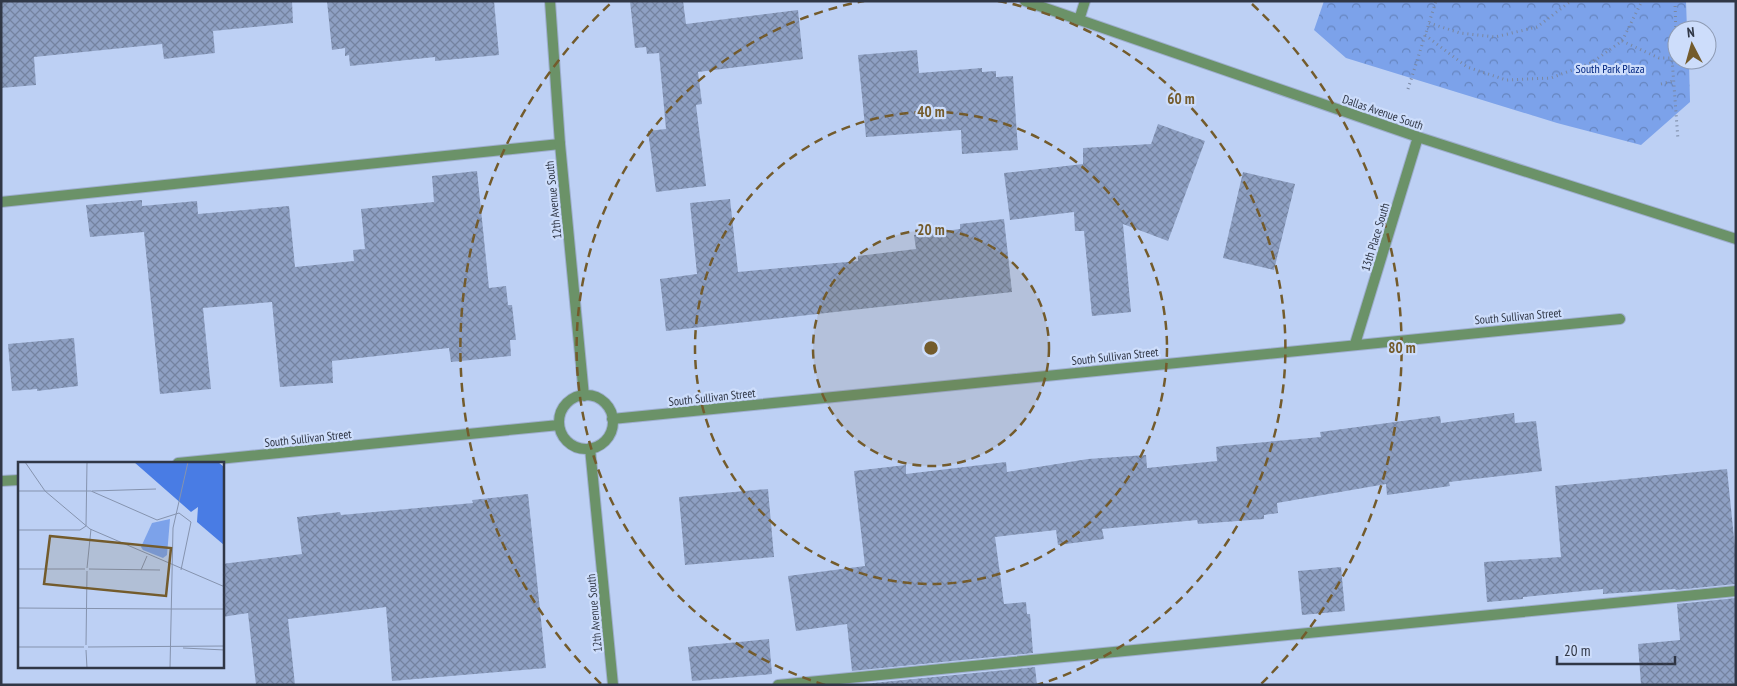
<svg xmlns="http://www.w3.org/2000/svg" width="1737" height="686" font-family="'PT Sans Narrow',sans-serif">
  <defs>
    <pattern id="forest-crowns" width="20" height="18" patternUnits="userSpaceOnUse" patternTransform="scale(1.25)"><rect width="20" height="18" fill="#7ca2ea"/><path d="M2 6a3 3 0 1 1 6 0M12 15a3 3 0 1 1 6 0" fill="none" stroke="#6685bf"/></pattern>
    <pattern id="building-cross-hatch" width="8" height="8" patternUnits="userSpaceOnUse" patternTransform="scale(1.25)"><rect width="8" height="8" fill="#8ea0c3"/><path d="M0 0l8 8M0 8l8-8" fill="none" stroke="#7483a0"/></pattern>
  </defs>
  <rect width="100%" height="100%" fill="#bdd0f4"/>
  <!-- forest -->
  <path fill="url(#forest-crowns)" d="M1324 1H1686L1687 30H1677V60H1689L1690 102 1641 145 1557 123 1346 58 1314 30Z"/>
  <!-- building -->
  <path fill="url(#building-cross-hatch)" d="M1 1H292L293 23 213 31 215 53 164 59 162 44 34 57 36 85 1 88Z
    M327 1H494L499 55 435 61V57L350 66 349 55 345 56V48L332 50Z
    M630 1H683L686 24 798 10 803 59 698 72 702 104 696 105 706 186 656 192 648 131 666 129 659 53 647 54 646 47 635 48Z
    M917 50 919 73 982 68V72L996 71V77L1013 76 1018 150 962 154 961 130 866 137 858 55Z
    M1158 124 1205 141 1168 241 1123 224 1131 312 1092 316 1084 231H1075L1074 212 1010 220 1004 173 1083 164V148L1151 144Z
    M477 171 489 288 506 286 508 305H512L516 340H510L511 356 451 362 449 348 332 361 333 383 280 387 272 302 203 308 211 389 160 394 144 232 90 237 86 205 142 200V206L197 201 198 214 289 206 295 267 354 261 353 250 365 249 361 209 434 202 432 176Z
    M1243 172 1295 184 1274 270 1223 258Z
    M730 199 738 272 858 261V256L916 249 914 235 960 229V224L1004 219 1012 292 666 331 660 279 697 274 690 203Z
    M74 338 78 386 37 391V389L12 391 8 344Z
    M1514 413 1515 423 1536 421 1542 471 1449 482 1450 486 1387 495 1386 484 1277 503 1278 513 1264 515V519L1198 524 1197 520 1102 529 1104 539 1058 545 1056 530 995 537 1004 604 1026 602 1027 614H1030L1033 653 852 671 847 624 796 631 788 576 865 566 854 471 906 465V474L1006 462 1007 472 1088 459 1146 455 1147 468 1217 461 1216 447 1221 446 1321 437 1320 432 1440 416 1441 423Z
    M1727 469 1736 558V584L1676 590 1675 589 1603 594V589L1523 597V599L1487 602 1484 562 1561 557 1555 486Z
    M768 489 774 557 685 565 679 497Z
    M528 494 546 668 392 681 386 607 288 619 295 685H256L248 613 222 617V564L302 554 297 517 340 512 341 515 473 503 472 500Z
    M1341 567 1345 611 1302 615 1298 571Z
    M1736 598V685H1641L1638 644 1680 640 1677 604Z
    M769 639 772 674 692 681 688 647Z
    M1035 667 1037 685H853Z"/>
  <g fill="none" stroke-linecap="round" stroke-linejoin="round">
    <defs>
      <path id="lane" d="M1079 20 1085 1
        M1 202 560 144
        M778 685 1736 591"/>
      <path id="street" d="M550 1 560 144 584 396
        M1025 1 1418 137 1736 239
        M1355 344 1418 137
        M559 422a27 27 0 1 1 54 0a27 27 0 1 1-54 0Z
        M612 419 1620 319
        M590 448 613 685
        M178 463 559 425
        M1 481 19 480"/>
    </defs>
    <!-- lane casing -->
    <use href="#lane" stroke="#9eaece" stroke-width="12"/>
    <!-- street casing -->
    <use href="#street" stroke="#9eaece" stroke-width="12"/>
    <!-- path -->
    <path stroke="#7a88a2" stroke-width="3" stroke-dasharray="1 4" stroke-linecap="butt" d="M1675 1 1676 39 1672 58 1678 140
      M1429 23 1460 33 1495 37 1537 27 1571 1
      M1425 35 1467 67 1506 80 1551 78 1591 63 1622 41 1642 1
      M1622 41 1659 58H1672
      M1661 84 1673 81
      M1408 89 1436 1"/>
    <!-- lane -->
    <use href="#lane" stroke="#6b9268" stroke-width="10"/>
    <!-- street -->
    <use href="#street" stroke="#6b9268" stroke-width="10"/>
  </g>
  <!-- distance rings -->
  <circle cx="931" cy="348" r="118" fill="#735b2c" fill-opacity=".12"/>
  <g fill="none" stroke="#735b2c" stroke-width="2.5" stroke-dasharray="9 6">
    <circle cx="931" cy="348" r="118"/>
    <circle cx="931" cy="348" r="236"/>
    <path d="M825 685A353 353 0 0 1 864 1M998 1A353 353 0 0 1 1037 685"/>
    <path d="M601 684A471 471 0 0 1 610 4M1252 4A471 471 0 0 1 1261 684"/>
  </g>
  <g text-anchor="middle" dominant-baseline="central" stroke-width="4.5" stroke-linejoin="round" paint-order="stroke">
    <!-- park labels -->
    <g font-size="12" fill="#002681" stroke="#cdddfb">
      <text x="1610" y="68">South Park Plaza</text>
    </g>
    <!-- street labels -->
    <g font-size="12" fill="#303746" stroke="#cdddfb">
      <text transform="translate(1383 112) rotate(19)">Dallas Avenue South</text>
      <text transform="translate(553 200) rotate(-96)">12th Avenue South</text>
      <text transform="translate(1375 237) rotate(-73)">13th Place South</text>
      <text transform="translate(1518 316) rotate(-5)">South Sullivan Street</text>
      <text transform="translate(1115 356) rotate(-6)">South Sullivan Street</text>
      <text transform="translate(712 397) rotate(-6)">South Sullivan Street</text>
      <text transform="translate(308 438) rotate(-6)">South Sullivan Street</text>
      <text transform="translate(594 613) rotate(-95)">12th Avenue South</text>
    </g>
  </g>
  <!-- overview -->
  <g transform="translate(18 462)">
    <rect width="206" height="206" fill="#bdd0f4"/>
    <path d="M152 57 149 93 145 96 125 88 123 85 134 61Z" fill="#7ca2ea"/>
    <path d="M116 0H200L206 5V83L179 60 180 45 173 50Z" fill="#497ce4"/>
    <path fill="none" stroke="#8593ae" stroke-width="1" d="M7 0 27 29 72 67 207 125M0 29H73L139 58 161 51 173 60 163 108M74 29 138 27M68 64 69 0M0 68H62L68 64M69 106 73 67M0 107H67M71 107 142 108M123 108 129 94M0 146 153 147M153 147H207M68 183 69 109M0 185H66M70 185 207 184M165 186 207 188M68 188 69 206M152 206 155 66 170 0"/>
    <path fill="#735b2c" fill-opacity="0.15" stroke="#735b2c" stroke-width="2.5" d="M32 74 153 86 148 134 26 122Z"/>
    <rect width="206" height="206" fill="none" stroke="#303746" stroke-width="2.5"/>
  </g>
  <circle cx="931" cy="348" r="8" fill="#735b2c" stroke="#cdddfb" stroke-width="2.5"/>
  <g font-size="15" text-anchor="middle" font-weight="bold" fill="#735b2c" stroke="#cdddfb" stroke-width="4.5" stroke-linejoin="round" paint-order="stroke">
    <text x="1181" y="104">60 m</text>
    <text x="931" y="117">40 m</text>
    <text x="931" y="235">20 m</text>
    <text x="1402" y="353">80 m</text>
  </g>
  <!-- border -->
  <rect width="1737" height="686" fill="none" stroke="#303746" stroke-width="5"/>
  <!-- north arrow -->
  <g transform="translate(1692 45) rotate(354)"><circle r="24" fill="#cdddfb" stroke="#8e9bb3"/>
  <path d="M0-4L9 19L0 12L-9 19Z" fill="#735b2c"/>
  <text y="-8" font-size="14" font-weight="bold" text-anchor="middle" fill="#303746">N</text>
  </g>
  <!-- scale -->
  <path d="M1557 656v8h118v-8" fill="none" stroke="#303746" stroke-width="2.5"/>
  <text x="1564" y="656" font-size="15" fill="#303746" stroke="#cdddfb" stroke-width="4" paint-order="stroke">20 m</text>
</svg>
